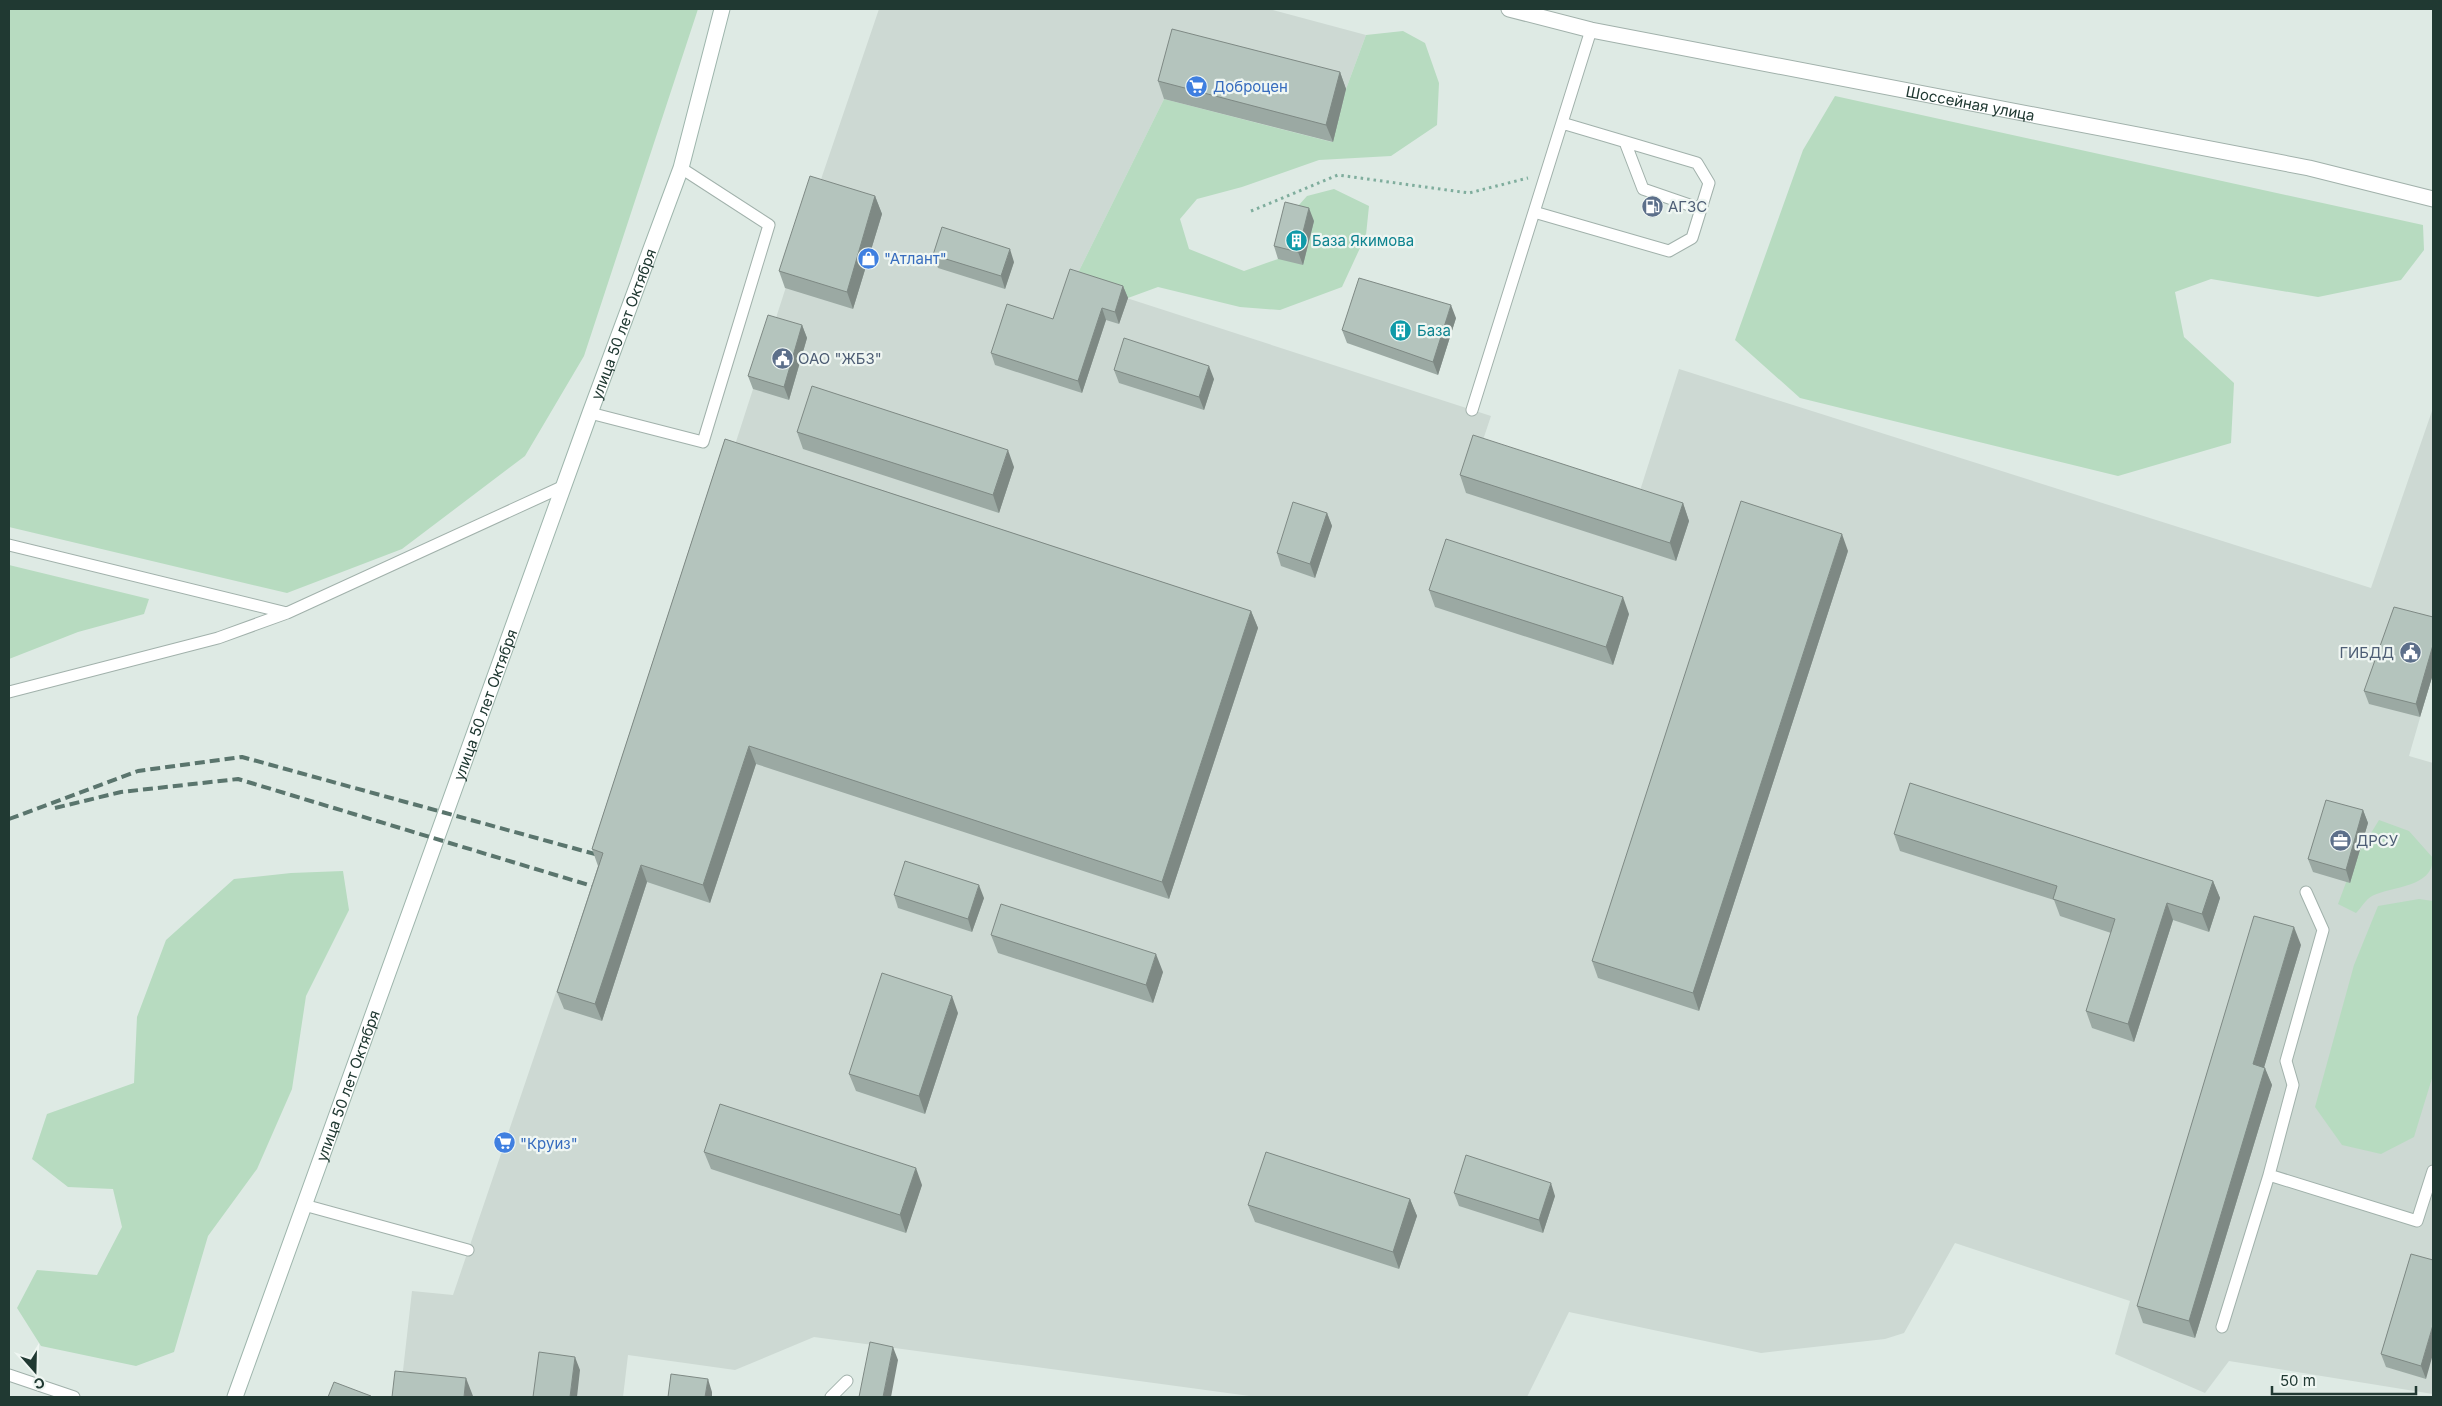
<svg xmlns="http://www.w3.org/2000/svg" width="2442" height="1406" font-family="Inter,sans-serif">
  <rect width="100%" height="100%" fill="#deeae4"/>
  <!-- built -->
  <path fill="#cdd9d3" d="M879 9H1269L1366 35 1346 89 1333 142 1164 99 1074 281 1491 416 1479 452 1636 503 1679 369 2371 588 2433 408V673L2409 756 2433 763V1394L2229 1361 2205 1393 2115 1354 2130 1301 1955 1243 1904 1333 1885 1339 1761 1353 1569 1312 1527 1397H1257L814 1337 735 1370 628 1355 623 1397H400L412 1291 453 1295 599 866 816 194Z"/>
  <!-- green -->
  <path fill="#b7dbc0" d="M9 9H698L584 356 525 456 402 549 287 593 9 527Z
    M1403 31 1425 43 1439 83 1437 125 1391 156 1319 160 1242 187 1197 199 1180 219 1189 249 1244 271 1278 259 1290 215 1307 196 1334 189 1369 206 1366 235 1342 287 1280 310 1240 307 1158 287 1128 298 1074 281 1164 99 1332 142 1346 89 1366 35Z
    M1835 96 2423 225 2424 250 2401 280 2318 297 2211 279 2175 292 2184 337 2234 383 2231 443 2118 476 1800 398 1735 340 1803 150Z
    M9 565 149 599 144 614 78 632 9 659Z
    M2379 820 2409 831 2433 858C2433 888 2392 886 2372 896 2366 899 2361 908 2356 913L2338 904 2354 861Z
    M343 871 349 910 306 996 292 1089 257 1169 208 1236 174 1352 136 1366 41 1346 17 1308 37 1270 97 1275 122 1227 113 1189 68 1187 32 1159 47 1114 134 1083 137 1017 166 940 234 879 291 873Z
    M2419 899 2433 901V1075L2414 1137 2381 1154 2342 1145 2315 1107 2354 965 2378 906Z"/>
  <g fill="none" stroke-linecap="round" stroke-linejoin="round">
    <defs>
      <path id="service" d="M1625 142 1643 189 1701 209
        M1534 212 1669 251 1692 238 1709 183 1697 163 1562 123
        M1472 410 1591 30
        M590 413 703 442 769 225 681 168
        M9 545 287 613
        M9 692 218 638 287 613 564 486
        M2269 1175 2293 1085 2286 1061 2323 930 2306 892
        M304 1205 468 1250
        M2222 1327 2269 1175 2417 1221 2433 1171
        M9 1375 74 1397
        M831 1397 847 1381"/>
      <g id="tertiary">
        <path id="s1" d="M1509 9 1591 30 2309 168 2433 199"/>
      </g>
      <g id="secondary">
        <path id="s2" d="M235 1397 590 413 681 168 722 9"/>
      </g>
    </defs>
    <!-- service casing -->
    <use href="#service" stroke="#a1b1ab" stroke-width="13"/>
    <!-- tertiary casing -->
    <use href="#tertiary" stroke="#a1b1ab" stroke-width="17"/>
    <!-- secondary casing -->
    <use href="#secondary" stroke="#9eb5ac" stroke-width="17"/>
    <!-- path -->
    <path stroke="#7fad9d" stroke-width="3" stroke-dasharray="2.5 4" stroke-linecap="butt" d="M1251 211 1338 175 1469 193 1528 178"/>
    <!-- service -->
    <use href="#service" stroke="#fff" stroke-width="11"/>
    <!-- tertiary -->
    <use href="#tertiary" stroke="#fff" stroke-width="15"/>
    <!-- secondary -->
    <use href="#secondary" stroke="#fff" stroke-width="15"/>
    <!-- rail -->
    <path stroke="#5a756d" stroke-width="4" stroke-dasharray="10 5" stroke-linecap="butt" d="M55 808 121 792 238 779 592 886
      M9 819 138 771 242 757 602 856"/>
  </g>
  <!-- wall -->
  <path fill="#9ba9a3" d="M1340 72 1346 89 1333 142 1164 99 1158 81Z
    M875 196 882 214 853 309 785 288 779 271Z
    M1314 221 1303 265 1278 259 1274 246Z
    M933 255 1014 262 1005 289 938 268Z
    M1123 286 1128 298 1119 324 1106 320 1082 393 995 365 991 353 1053 319Z
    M1456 318 1438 375 1347 343 1342 330Z
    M802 325 807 338 789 400 753 389 748 376Z
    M1114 370 1214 379 1204 410 1119 383Z
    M797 432 1014 467 999 513 803 449Z
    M725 439 1251 611 1258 628 1169 899 756 764 710 903 647 882 602 1021 564 1009 557 992 598 866 592 849Z
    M1460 475 1683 503 1689 521 1676 561 1466 493Z
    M1327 513 1332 526 1315 578 1281 566 1277 553Z
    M1848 551 1699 1011 1598 978 1592 961Z
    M1429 590 1629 614 1613 665 1435 607Z
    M2433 617V674L2420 717 2369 704 2364 691Z
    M2363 810 2368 823 2350 883 2313 872 2308 859Z
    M1894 834 2213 881 2220 898 2209 932 2173 920 2134 1042 2092 1028 2086 1011 2111 933 2060 916 2054 900 1900 851Z
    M894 895 984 898 972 932 898 908Z
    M991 935 1163 972 1153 1003 998 953Z
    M2301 945 2264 1067 2272 1085 2195 1338 2143 1323 2137 1306Z
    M958 1013 925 1114 856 1091 849 1074Z
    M704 1152 922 1185 906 1233 711 1169Z
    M1454 1193 1555 1196 1543 1233 1459 1206Z
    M1410 1199 1417 1216 1399 1269 1255 1222 1248 1205Z
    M2411 1254 2426 1379 2386 1367 2381 1354Z"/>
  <!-- shaded-wall -->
  <path fill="#7e8984" d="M1340 72 1346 89 1333 142 1326 125Z
    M875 196 882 214 853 309 847 292Z
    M1309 208 1314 221 1303 265 1298 252Z
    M1010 249 1014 262 1005 289 1001 276Z
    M1123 286 1128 298 1119 324 1115 312Z
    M1451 305 1456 318 1438 375 1433 362Z
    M1102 308 1106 320 1082 393 1078 381Z
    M802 325 807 338 789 400 784 387Z
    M1209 366 1214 379 1204 410 1199 397Z
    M1008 450 1014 467 999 513 993 495Z
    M1683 503 1689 521 1676 561 1670 543Z
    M1327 513 1332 526 1315 578 1310 564Z
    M1842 534 1848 551 1699 1011 1693 993Z
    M1623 597 1629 614 1613 665 1606 647Z
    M1251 611 1258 628 1169 899 1162 882Z
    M2433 645V674L2420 717 2416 704Z
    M749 746 756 764 710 903 703 885Z
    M2363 810 2368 823 2350 883 2346 870Z
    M641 865 647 882 602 1021 595 1004Z
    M2213 881 2220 898 2209 932 2202 914Z
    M979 885 984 898 972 932 968 919Z
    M2167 903 2173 920 2134 1042 2128 1024Z
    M2294 927 2301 945 2260 1081 2253 1064Z
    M1156 954 1163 972 1153 1003 1146 985Z
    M952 996 958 1013 925 1114 919 1096Z
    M2265 1068 2272 1085 2195 1338 2189 1321Z
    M916 1168 922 1185 906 1233 900 1215Z
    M1551 1183 1555 1196 1543 1233 1539 1220Z
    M1410 1199 1417 1216 1399 1269 1393 1252Z
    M2433 1325V1354L2426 1379 2421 1366Z
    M893 1347 898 1360 891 1397H883Z
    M575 1357 580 1370 577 1397H570Z
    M466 1378 473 1396 472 1397H464Z
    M708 1379 712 1392V1397H705Z"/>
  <!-- building -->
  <path fill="#b4c4bd" stroke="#7e8984" d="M1172 29 1340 72 1326 125 1158 81Z
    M810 176 875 196 847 292 779 271Z
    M1285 202 1309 208 1298 252 1274 246Z
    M942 227 1010 249 1001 276 933 255Z
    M1070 269 1123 286 1115 312 1102 308 1078 381 991 353 1007 304 1053 319Z
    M1359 278 1451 305 1433 362 1342 330Z
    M768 315 802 325 784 387 748 376Z
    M1124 338 1209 366 1199 397 1114 370Z
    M812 386 1008 450 993 495 797 432Z
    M1473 435 1683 503 1670 543 1460 475Z
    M725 439 1251 611 1162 882 749 746 703 885 641 865 595 1004 557 992 603 853 592 849Z
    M1741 501 1842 534 1693 993 1592 961Z
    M1293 502 1327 513 1310 564 1277 553Z
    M1446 539 1623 597 1606 647 1429 590Z
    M2394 607 2433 617V645L2416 704 2364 691Z
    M1910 783 2213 881 2202 914 2167 903 2128 1024 2086 1011 2115 919 2053 899 2057 886 1894 834Z
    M2326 800 2363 810 2346 870 2308 859Z
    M905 861 979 885 968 919 894 895Z
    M1001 904 1156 954 1146 985 991 935Z
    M2254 916 2294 927 2253 1064 2265 1068 2189 1321 2137 1306Z
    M882 973 952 996 919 1096 849 1074Z
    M720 1104 916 1168 900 1215 704 1152Z
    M1266 1152 1410 1199 1393 1252 1248 1205Z
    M1466 1155 1551 1183 1539 1220 1454 1193Z
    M2411 1254 2433 1260V1325L2421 1366 2381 1354Z
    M870 1342 893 1347 883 1397H859Z
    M539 1352 575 1357 570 1397H533Z
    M395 1371 466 1378 464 1397H392Z
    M671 1374 708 1379 705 1397H668Z
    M334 1382 371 1396V1397H328Z"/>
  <!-- icons -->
  <defs>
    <symbol id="supermarket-disc" viewBox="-11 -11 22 22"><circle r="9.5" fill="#3f7fe0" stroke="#eff6f2"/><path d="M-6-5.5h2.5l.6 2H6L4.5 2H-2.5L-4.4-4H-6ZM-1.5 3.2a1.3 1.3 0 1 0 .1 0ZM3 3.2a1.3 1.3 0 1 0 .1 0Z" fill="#fff"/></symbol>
    <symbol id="fuel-disc" viewBox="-11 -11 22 22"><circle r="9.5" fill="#5c6f8a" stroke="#eff6f2"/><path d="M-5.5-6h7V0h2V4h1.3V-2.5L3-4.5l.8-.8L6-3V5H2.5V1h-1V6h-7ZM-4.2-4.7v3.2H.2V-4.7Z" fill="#fff"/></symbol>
    <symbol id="building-disc" viewBox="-11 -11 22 22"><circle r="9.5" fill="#0f9aa8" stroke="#eff6f2"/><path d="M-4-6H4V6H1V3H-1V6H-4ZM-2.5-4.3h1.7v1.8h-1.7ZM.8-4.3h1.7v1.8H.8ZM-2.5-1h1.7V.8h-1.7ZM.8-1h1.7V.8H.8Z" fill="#fff"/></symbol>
    <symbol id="shop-disc" viewBox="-11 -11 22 22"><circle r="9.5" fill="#3f7fe0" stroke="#eff6f2"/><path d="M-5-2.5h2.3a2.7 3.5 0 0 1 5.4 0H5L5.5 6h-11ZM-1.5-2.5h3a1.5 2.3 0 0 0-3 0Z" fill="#fff"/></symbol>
    <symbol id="civic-disc" viewBox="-11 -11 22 22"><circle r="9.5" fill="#5c6f8a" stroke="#eff6f2"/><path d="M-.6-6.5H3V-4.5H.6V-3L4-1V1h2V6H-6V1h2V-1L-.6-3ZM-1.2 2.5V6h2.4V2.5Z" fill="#fff"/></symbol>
    <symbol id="office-disc" viewBox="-11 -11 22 22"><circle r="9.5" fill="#5c6f8a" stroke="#eff6f2"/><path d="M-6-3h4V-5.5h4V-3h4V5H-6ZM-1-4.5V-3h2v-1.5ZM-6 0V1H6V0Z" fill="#fff"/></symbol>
  </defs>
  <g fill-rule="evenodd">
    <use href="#supermarket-disc" x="1184" y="74" width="25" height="25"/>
    <use href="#fuel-disc" x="1640" y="194" width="25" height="25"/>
    <use href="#building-disc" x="1284" y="228" width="25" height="25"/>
    <use href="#shop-disc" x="856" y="246" width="25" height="25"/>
    <use href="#building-disc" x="1388" y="318" width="25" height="25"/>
    <use href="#civic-disc" x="770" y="346" width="25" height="25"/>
    <use href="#civic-disc" x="2398" y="640" width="25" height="25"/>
    <use href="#office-disc" x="2328" y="828" width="25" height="25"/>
    <use href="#supermarket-disc" x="492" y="1130" width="25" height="25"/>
  </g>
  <g text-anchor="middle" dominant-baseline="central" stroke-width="4.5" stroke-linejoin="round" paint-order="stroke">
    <!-- shop labels -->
    <g font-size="15" fill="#366cbe" stroke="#eff6f2" text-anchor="start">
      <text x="1213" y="86">Доброцен</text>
      <text x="884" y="258">"Атлант"</text>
      <text x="520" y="1143">"Круиз"</text>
    </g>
    <!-- street labels -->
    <g font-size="15" fill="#203932" stroke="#eff6f2">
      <text stroke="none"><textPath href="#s1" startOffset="471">Шоссейная улица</textPath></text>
      <text stroke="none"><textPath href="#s2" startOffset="1141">улица 50 лет Октября</textPath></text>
      <text stroke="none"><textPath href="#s2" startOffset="736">улица 50 лет Октября</textPath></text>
      <text stroke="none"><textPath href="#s2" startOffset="331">улица 50 лет Октября</textPath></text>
    </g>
    <!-- service labels -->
    <g font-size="15" fill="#4e5e75" stroke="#eff6f2" text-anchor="start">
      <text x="1668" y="206">АГЗС</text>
      <text x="798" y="358">ОАО "ЖБЗ"</text>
      <text x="2394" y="652" text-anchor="end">ГИБДД</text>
      <text x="2356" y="840">ДРСУ</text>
    </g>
    <!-- culture labels -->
    <g font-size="15" fill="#0d838f" stroke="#eff6f2" text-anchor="start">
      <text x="1312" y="240">База Якимова</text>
      <text x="1417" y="330">База</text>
    </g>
  </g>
  <!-- border -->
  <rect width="2442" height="1406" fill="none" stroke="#203932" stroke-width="20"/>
  <!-- north arrow -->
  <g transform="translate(35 1371) rotate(160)" stroke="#eff6f2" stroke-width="4" paint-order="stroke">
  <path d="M0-4L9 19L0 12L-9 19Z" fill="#203932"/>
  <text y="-8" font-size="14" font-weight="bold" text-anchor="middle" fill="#203932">С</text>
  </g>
  <!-- scale -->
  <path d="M2272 1386v8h144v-8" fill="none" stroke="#203932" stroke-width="2.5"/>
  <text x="2280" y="1386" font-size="15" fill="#203932" stroke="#eff6f2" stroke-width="4" paint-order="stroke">50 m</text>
</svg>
